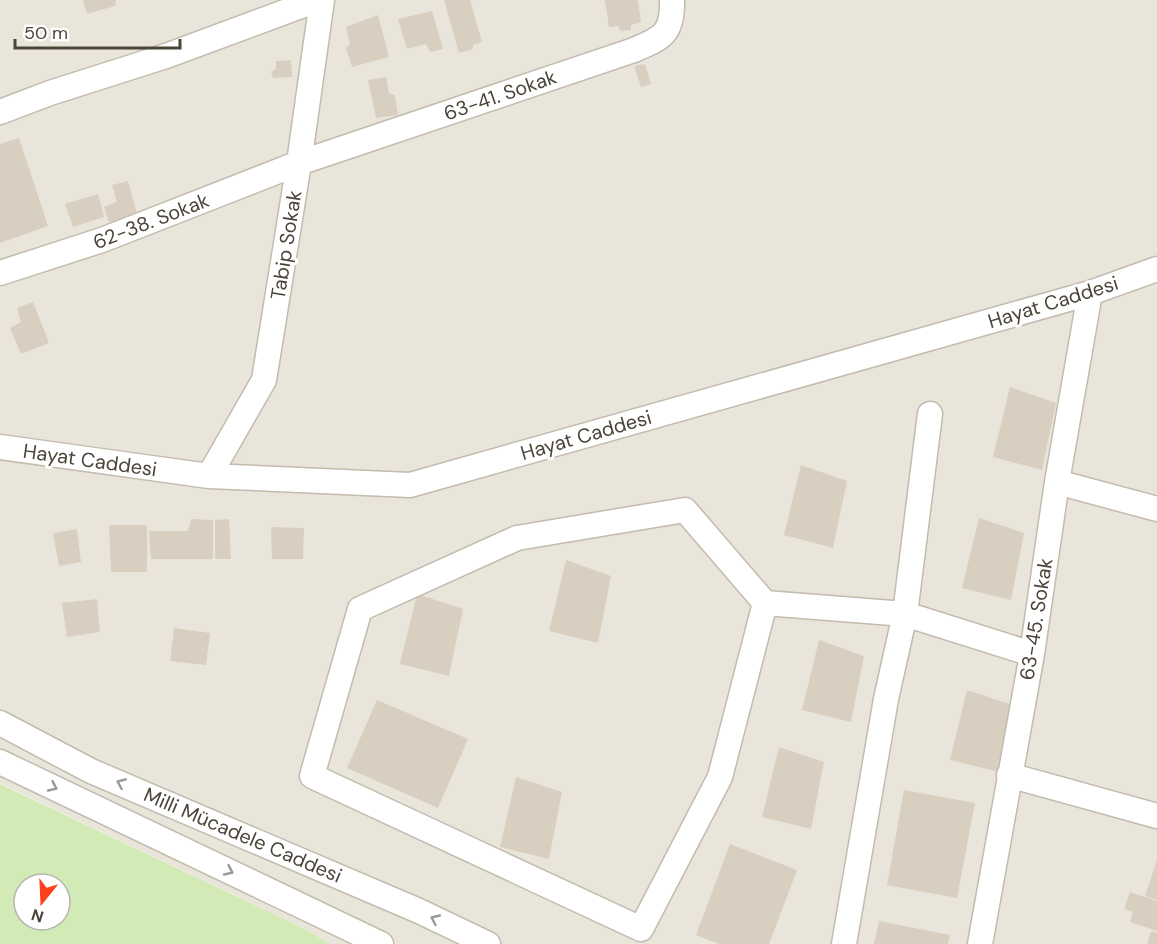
<svg xmlns="http://www.w3.org/2000/svg" width="1157" height="944" font-family="'DM Sans',sans-serif">
  <rect width="100%" height="100%" fill="#f6f3ec"/>
  <!-- residential -->
  <path fill="#eae5da" d="M0 0H1157V944H329L307 930 0 783Z"/>
  <!-- green -->
  <path fill="#d2eab5" fill-rule="evenodd" d="M0 784 307 930 329 944H0ZM24 884H60V920H24Z"/>
  <!-- building -->
  <path fill="#d8cfc1" d="M83 0H116L115 6 87 14Z
    M444 0H470L482 42 473 45V49L459 53Z
    M605 0H638L641 22 631 25V30L621 31 618 26 609 27Z
    M432 11 443 49 430 52 426 44 407 49 398 19Z
    M378 15 389 57 352 67 346 48 350 44 346 27Z
    M291 60 292 77 273 78 271 72 276 69V61Z
    M645 64 651 84 641 87 634 66Z
    M386 77 389 93 395 95 398 115 376 118 368 80Z
    M19 138 48 226 0 243V144Z
    M128 181 137 214 109 222 104 207 117 202 112 185Z
    M98 194 104 217 73 227 65 204Z
    M33 302 49 343 21 354 10 328 21 322 17 308Z
    M1010 387 1056 403 1042 470 993 457Z
    M801 465 847 481 833 548 784 535Z
    M979 518 1024 533 1011 600 962 588Z
    M191 519 213 520V559H151L149 531H188Z
    M229 519 231 559H218L215 558V520Z
    M109 525H147V572H111Z
    M271 527 304 528 303 559H272Z
    M77 529 81 562 59 566 53 533Z
    M566 560 611 576 598 643 549 631Z
    M417 594 463 609 449 676 400 664Z
    M97 599 100 632 67 637 62 603Z
    M174 628 210 633 206 665 170 661Z
    M819 640 864 656 851 722 802 710Z
    M967 690 1012 705 999 772 950 760Z
    M377 700 468 739 438 808 347 768Z
    M779 747 824 762 811 829 762 817Z
    M516 777 562 792 549 859 500 847Z
    M904 790 975 803 957 898 887 885Z
    M730 844 797 870 769 944H719L696 935Z
    M1157 860V900L1145 896Z
    M1130 892 1157 901V931L1130 922 1133 912 1124 909Z
    M879 921 950 935 948 944H874Z
    M1151 931 1157 933V944H1147Z"/>
  <g fill="none" stroke-linecap="round" stroke-linejoin="round">
    <defs>
      <path id="minor" d="M0 112 50 93 166 56 317 0
        M0 273 102 240 299 163 634 50C662 38 673 34 672 0
        M0 447 209 476 410 485 1090 293 1157 269
        M209 476 264 380 299 163 322 0
        M1057 482 1157 509
        M685 510 765 603 720 777 641 929 312 776 360 609 517 538Z
        M765 603 905 614 1032 654
        M0 723 91 771 419 911 488 944
        M0 762 381 944
        M1009 775 1157 816
        M844 944 886 699 905 614 930 414
        M980 944 1032 654 1057 482 1090 293"/>
    </defs>
    <!-- minor casing -->
    <use href="#minor" stroke="#c2bbae" stroke-width="27"/>
    <!-- minor -->
    <use href="#minor" stroke="#fff" stroke-width="24"/>
  </g>
  <!-- one-way arrows -->
  <defs><path id="oneway-chevron" d="M-2-3.5L2.5 0L-2 3.5" fill="none" stroke-width="1.6" stroke-linecap="round" stroke-linejoin="round" transform="scale(1.5)"/></defs>
  <g stroke="#9c9892">
    <use href="#oneway-chevron" transform="translate(121 783) rotate(-157)"/>
    <use href="#oneway-chevron" transform="translate(53 787) rotate(25)"/>
    <use href="#oneway-chevron" transform="translate(229 871) rotate(25)"/>
    <use href="#oneway-chevron" transform="translate(435 919) rotate(-155)"/>
  </g>
  <g text-anchor="middle" dominant-baseline="central" stroke-width="6" stroke-linejoin="round" paint-order="stroke">
    <!-- street labels -->
    <g font-size="20" fill="#4b4439" stroke="#fff">
      <text transform="translate(500 95) rotate(-19)">63-41. Sokak</text>
      <text transform="translate(151 221) rotate(-21)">62-38. Sokak</text>
      <text transform="translate(286 245) rotate(-81)">Tabip Sokak</text>
      <text transform="translate(1053 302) rotate(-17)">Hayat Caddesi</text>
      <text transform="translate(586 435) rotate(-16)">Hayat Caddesi</text>
      <text transform="translate(90 460) rotate(8)">Hayat Caddesi</text>
      <text transform="translate(1036 619) rotate(-81)">63-45. Sokak</text>
      <text transform="translate(243 835) rotate(23)">Milli Mücadele Caddesi</text>
    </g>
  </g>
  <!-- north arrow -->
  <g transform="translate(42 902) rotate(198)"><circle r="28" fill="#ffffff" stroke="#b7b4b0" stroke-width="1.5"/>
  <path d="M0-4.5L10 22L0 15L-10 22Z" fill="#fc3f1d"/>
  <text y="-9" font-size="16" font-weight="bold" text-anchor="middle" fill="#4b4439">N</text>
  </g>
  <!-- scale -->
  <path d="M15 39v9h165v-9" fill="none" stroke="#4b4439" stroke-width="3"/>
  <text x="24" y="39" font-size="18" fill="#4b4439" stroke="#ffffff" stroke-width="4.5" paint-order="stroke">50 m</text>
</svg>
